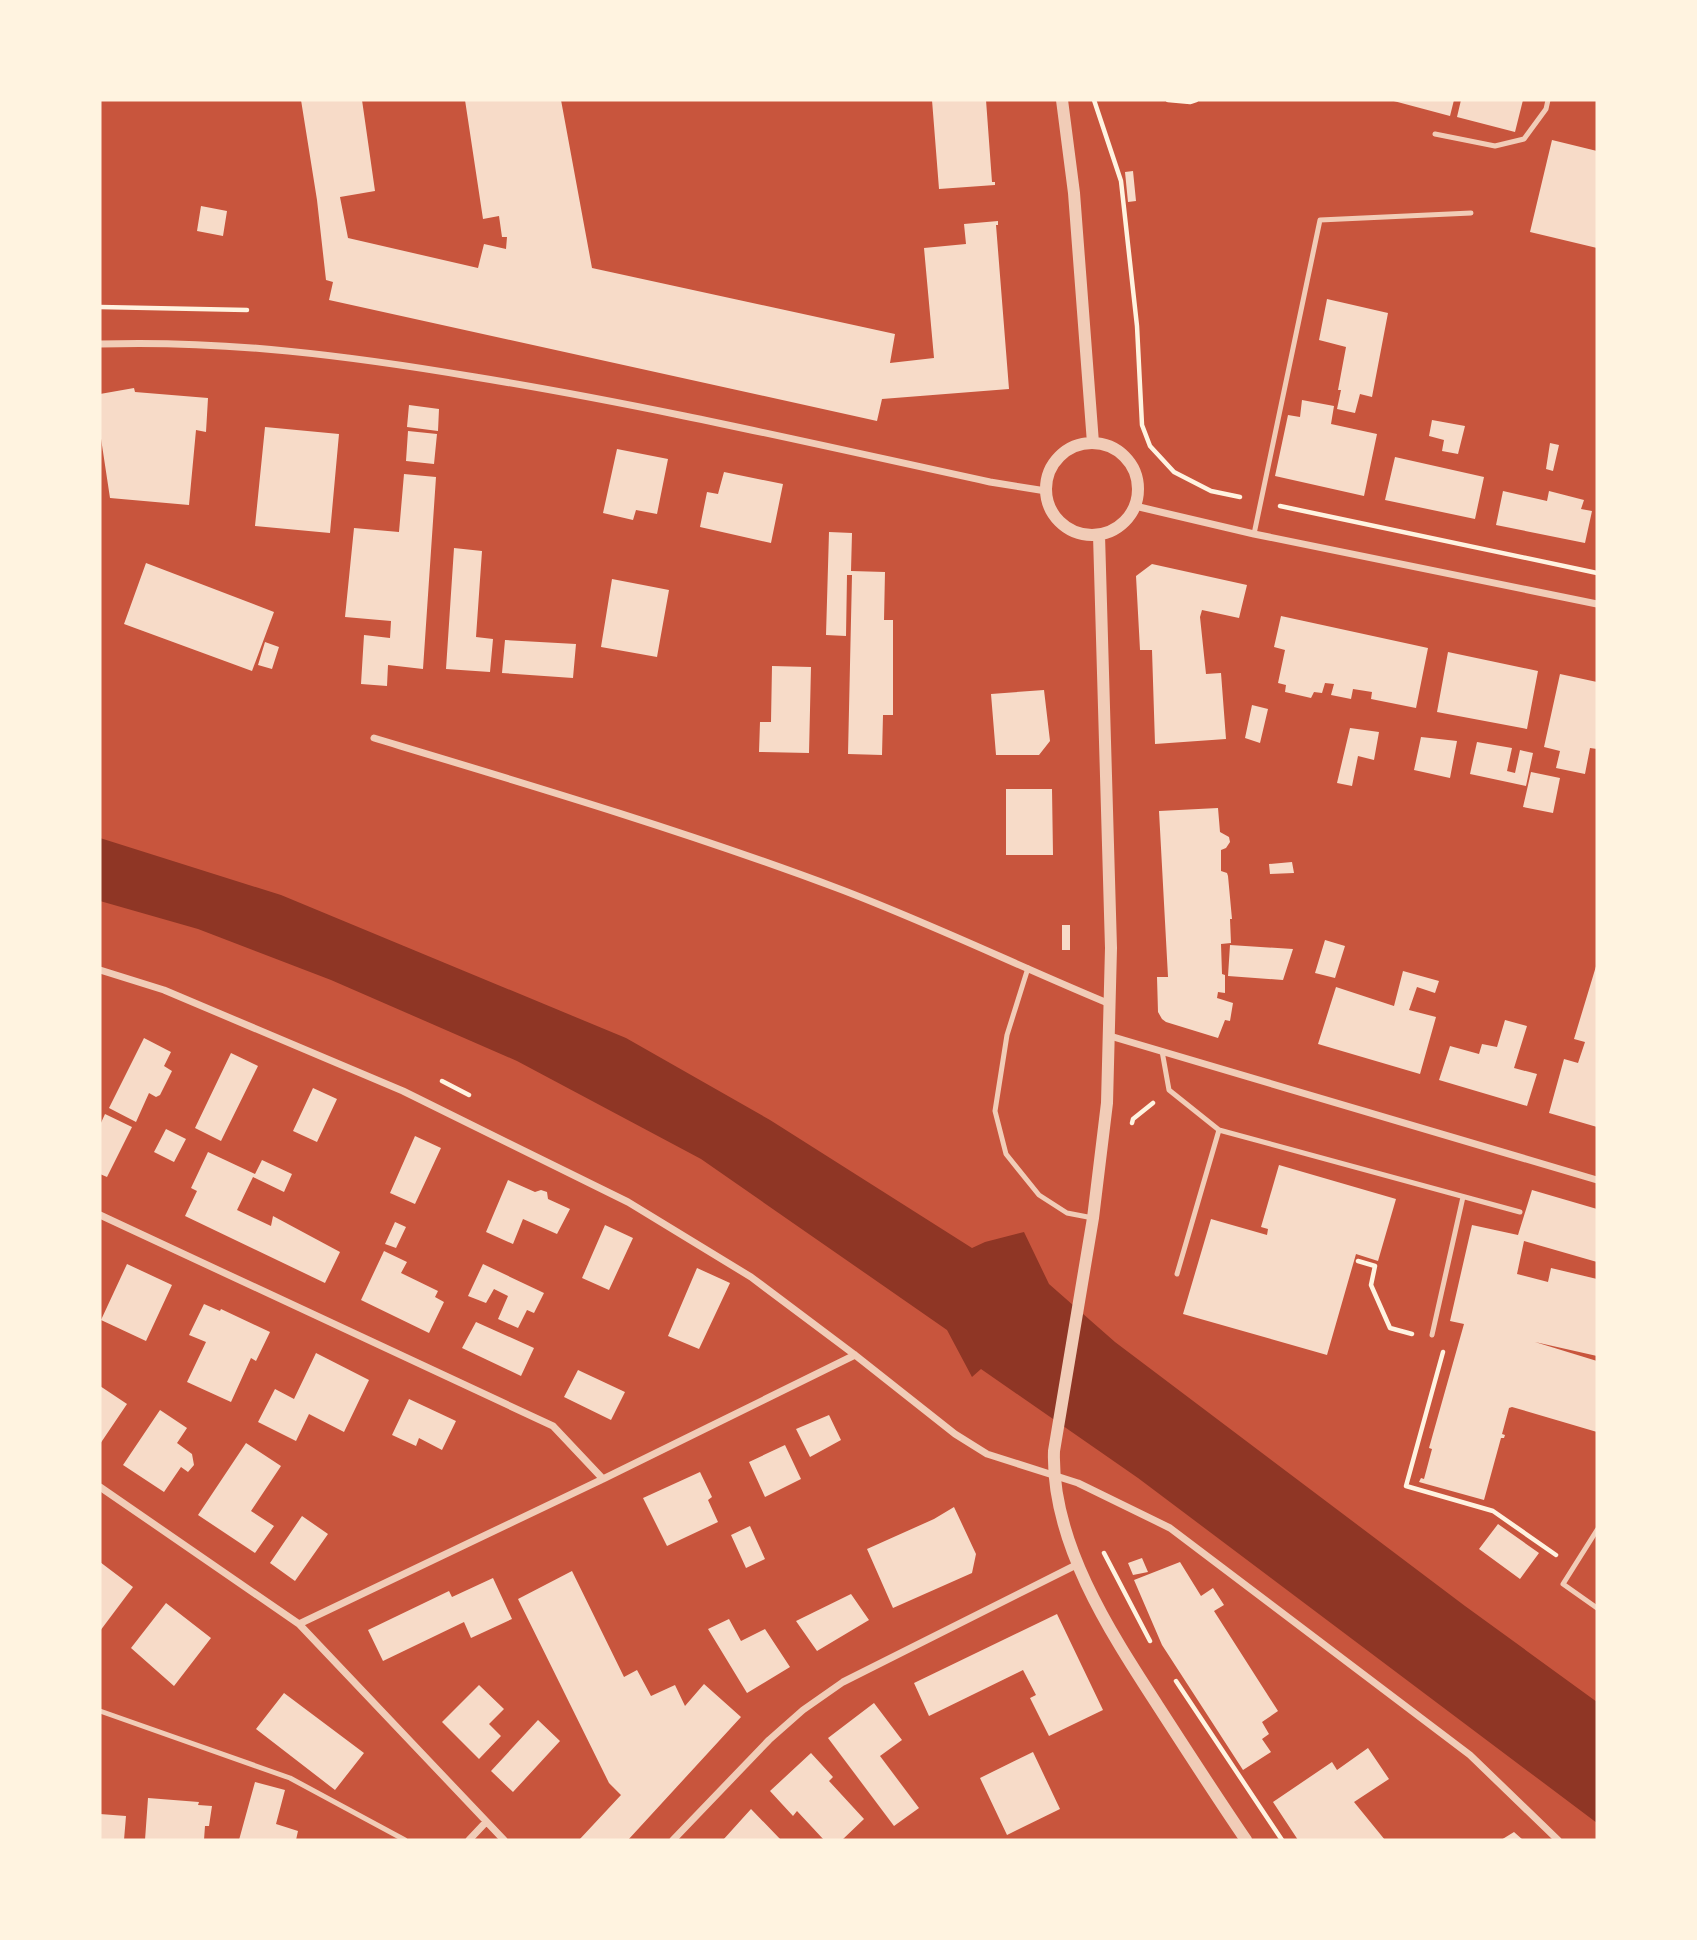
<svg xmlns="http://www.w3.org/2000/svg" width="1697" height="1940" font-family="Manrope,sans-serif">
  <rect width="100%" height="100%" fill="#c8553d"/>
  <!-- water -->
  <path fill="#8f3625" d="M100 838 281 895 626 1038 770 1120 972 1248 985 1242 1024 1232 1049 1284 1115 1342 1465 1606 1597 1702V1823L1138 1478 981 1369 972 1377 947 1330 701 1159 517 1061 331 980 198 929 100 901Z"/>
  <!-- building -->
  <path fill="#f7dbc8" d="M301 100H362L375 191 340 197 348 238 478 268 484 244 506 249 507 237H502L499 216 483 219 465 100H561L592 268 895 334 890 363 934 358 924 248 966 244 964 224 998 221V225H996L1009 389 882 399 877 421 329 300 333 282 326 280 317 200Z
    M932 100H986L992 182H995V185L939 189Z
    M1390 100H1454L1450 116Z
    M1461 100H1523L1515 132 1457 117Z
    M1552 140 1597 151V248L1530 232Z
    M1133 171 1136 201 1128 202 1125 172Z
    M201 206 227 211 223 236 197 231Z
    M1327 299 1388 313 1372 397 1360 394 1355 413 1337 409 1341 390H1338L1346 347 1319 340Z
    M134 388 135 392 208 398 206 432 196 430 189 505 110 498 100 432V394Z
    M1302 400 1334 406 1331 424 1377 434 1364 496 1275 476 1288 415 1300 417Z
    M409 405 439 409 438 431 407 427Z
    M1432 420 1465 426 1458 454 1442 451 1444 440 1429 436Z
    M265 427 339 434 330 533 255 526Z
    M408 431 437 434 434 464 406 461Z
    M1550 443 1559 445 1553 471 1546 469Z
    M617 449 668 459 657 514 636 510 633 520 603 513Z
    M1395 457 1484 477 1475 519 1385 500Z
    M724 472 783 484 771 543 700 527 707 492 718 494Z
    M404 474 436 477 423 669 388 665 387 686 361 684 364 635 390 638 391 621 345 617 354 528 399 532Z
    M1503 491 1547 501 1549 491 1584 500 1581 509 1592 511 1585 543 1496 525Z
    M829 532 852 533 851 571 885 572 884 620H893V715H883L882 755 848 754 852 575H847L846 636 826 635Z
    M454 548 482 551 476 637 493 639 490 672 446 669Z
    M146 563 274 612 252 671 124 624Z
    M1152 564 1247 585 1239 618 1202 610 1200 617 1206 674 1221 673 1226 739 1155 744 1152 650H1140L1136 576Z
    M612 579 669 590 657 657 601 647Z
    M1281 616 1428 648 1416 708 1371 699 1372 692 1353 689 1351 699 1331 695 1334 684 1325 683 1322 693 1314 692 1311 698 1285 692 1286 685 1278 683 1285 650 1274 647Z
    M505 640 576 644 573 678 502 673Z
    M265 642 279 647 272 669 258 665Z
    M1448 652 1538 671 1527 729 1437 712Z
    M772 666 811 667 809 753 759 752 760 722H771Z
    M1560 674 1597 682V749L1590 748 1585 774 1556 768 1560 751 1544 747Z
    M1044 690 1050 741 1039 755H996L991 694Z
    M1252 705 1268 709 1260 743 1245 738Z
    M1350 728 1379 732 1374 760 1358 756 1352 786 1337 783Z
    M1421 737 1457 741 1450 778 1414 770Z
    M1477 742 1512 748 1507 771 1515 773 1520 750 1533 753 1526 786 1470 774Z
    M1531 772 1560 778 1553 813 1523 807Z
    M1006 789H1052L1053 855H1006Z
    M1218 808 1220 832 1229 837 1230 842 1226 848 1221 850V871L1227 873 1228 876 1232 919H1230L1231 943 1221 944 1222 974 1225 975V993L1218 992 1217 998 1233 1003 1230 1021 1225 1020 1218 1038 1166 1022 1162 1019 1158 1012 1157 977H1168L1159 811Z
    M1292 862 1294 873 1270 874 1269 864Z
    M1062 925H1070V950H1062Z
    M1325 940 1345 946 1335 978 1315 973Z
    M1230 945 1293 949 1283 980 1228 976Z
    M1597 963V1127L1549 1113 1564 1059 1578 1063 1585 1042 1574 1039Z
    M1403 971 1439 981 1435 993 1417 987 1409 1010 1436 1017 1420 1074 1318 1044 1336 987 1394 1006Z
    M1505 1020 1527 1026 1514 1068 1537 1074 1527 1106 1439 1080 1450 1046 1479 1054 1482 1044 1497 1047Z
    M144 1038 171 1052 164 1066 172 1071 160 1095 156 1097 149 1093 136 1122 109 1108Z
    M231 1053 258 1066 221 1141 195 1128Z
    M313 1088 337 1099 317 1142 293 1131Z
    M105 1114 132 1127 107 1177 100 1174V1125Z
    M166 1129 186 1139 174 1162 154 1152Z
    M415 1136 441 1148 415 1204 390 1193Z
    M208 1152 255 1174 262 1160 292 1174 284 1192 253 1177 237 1210 271 1226 273 1216 340 1252 325 1283 185 1216 197 1191 191 1188Z
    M1279 1165 1396 1199 1378 1261 1356 1254 1327 1355 1183 1314 1211 1219 1267 1235 1268 1229 1261 1227Z
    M508 1180 535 1192 541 1190 547 1192 548 1199 570 1209 557 1234 523 1219 513 1244 486 1232Z
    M1532 1190 1597 1209V1262L1524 1241 1517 1274 1548 1282 1551 1268 1597 1279V1356L1535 1342 1597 1361V1432L1512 1407 1509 1408 1502 1434 1505 1435 1504 1438H1501L1484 1500 1419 1482 1421 1478 1424 1479 1432 1449 1429 1448 1464 1324 1450 1321 1472 1225 1518 1235Z
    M395 1222 406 1227 396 1248 385 1244Z
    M605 1225 633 1238 609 1290 582 1278Z
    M384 1251 407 1262 401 1273 438 1291 435 1297 444 1302 429 1333 361 1300Z
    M127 1264 172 1285 146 1341 101 1320Z
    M483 1264 544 1293 534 1313 527 1310 518 1328 498 1319 508 1296 494 1289 486 1303 468 1296Z
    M697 1268 730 1283 699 1349 668 1336Z
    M204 1304 220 1311 221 1309 270 1332 256 1361 251 1358 231 1402 187 1382 206 1342 189 1335Z
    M476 1322 534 1348 521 1376 462 1348Z
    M316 1353 369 1380 344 1432 309 1414 296 1441 258 1422 275 1389 294 1399Z
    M578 1370 625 1392 611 1420 564 1397Z
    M100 1386 127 1404 100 1444Z
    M409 1399 456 1421 442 1450 419 1438 416 1446 392 1435Z
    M160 1410 187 1428 177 1443 192 1454 194 1465 188 1472 181 1467 164 1492 123 1465Z
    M829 1415 841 1440 810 1457 796 1429Z
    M246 1443 281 1466 251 1511 274 1526 255 1553 198 1515Z
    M785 1445 801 1479 765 1497 749 1462Z
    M700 1472 712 1497 708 1500 718 1522 667 1546 643 1498Z
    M954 1507 976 1554 972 1573 893 1608 867 1549 934 1519Z
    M302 1516 328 1534 295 1581 270 1563Z
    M1498 1524 1539 1553 1520 1579 1479 1549Z
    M750 1526 765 1559 746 1568 731 1535Z
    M1142 1558 1148 1572 1133 1575 1128 1563Z
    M100 1562 133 1587 100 1631Z
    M1180 1562 1201 1596 1213 1588 1224 1605 1214 1611 1278 1711 1262 1722 1269 1734 1262 1739 1271 1752 1243 1770 1162 1645 1134 1580Z
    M572 1571 624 1677 637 1670 651 1696 675 1685 685 1706 704 1684 741 1717 628 1840H579L621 1795 609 1783 518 1599Z
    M493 1578 512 1619 471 1638 464 1622 383 1661 368 1630 449 1591 452 1597Z
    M851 1594 869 1620 817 1651 796 1621Z
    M166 1603 211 1638 174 1686 131 1648Z
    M1057 1614 1103 1710 1049 1736 1030 1698 1036 1695 1023 1670 929 1716 914 1683Z
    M729 1619 741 1641 765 1629 790 1667 747 1693 708 1629Z
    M479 1685 504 1709 489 1724 501 1736 479 1759 442 1722Z
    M284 1693 364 1753 335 1790 256 1729Z
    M874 1703 902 1740 880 1756 919 1808 894 1826 828 1738Z
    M538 1720 560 1741 513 1792 491 1771Z
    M1368 1748 1389 1779 1354 1802 1385 1840H1298L1273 1802 1332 1762 1337 1770Z
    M1033 1752 1060 1809 1007 1835 980 1778Z
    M811 1753 833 1777 829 1781 864 1819 842 1840H824L797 1811 793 1816 770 1791Z
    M255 1782 285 1790 276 1824 298 1831 296 1840H239Z
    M148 1798 199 1802 198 1805 212 1806 209 1826H205L204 1840H145Z
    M751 1809 781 1840H723Z
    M100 1814 126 1816 124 1840H100Z
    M1514 1832 1523 1840H1501Z"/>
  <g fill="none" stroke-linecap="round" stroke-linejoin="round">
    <!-- path -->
    <path stroke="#fff3e0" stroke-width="4.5" d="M1094 100 1121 181 1137 326 1142 425 1150 446 1174 472 1211 491 1240 497
      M1168 100 1190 102 1196 100
      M100 307 247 310
      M1280 506 1597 573
      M442 1081 469 1095
      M1132 1123 1133 1119 1153 1103
      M1358 1261 1375 1266 1371 1285 1390 1328 1412 1334
      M1443 1352 1406 1486 1493 1511 1556 1555
      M1104 1553 1150 1641
      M1176 1681 1282 1840"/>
    <!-- service -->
    <path stroke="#f1ccb7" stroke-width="5" d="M1435 134 1495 146 1524 139 1546 109 1548 100
      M1254 534 1320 220 1471 213
      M1028 968 1007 1035 995 1111 1006 1154 1039 1195 1067 1213 1093 1218
      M1162 1051 1169 1090 1219 1130 1520 1212
      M1177 1274 1219 1130
      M1432 1335 1463 1197
      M1597 1530 1563 1584 1597 1608
      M100 1711 290 1778 405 1840"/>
    <!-- minor -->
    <path stroke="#f1ccb7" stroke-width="7" d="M100 344C226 340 351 356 475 377 648 405 819 445 990 482L1046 491
      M1135 506 1254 534 1597 604
      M374 738C530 785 685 831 837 888 930 923 1018 966 1110 1004
      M100 970 164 990 403 1091 628 1202 751 1277 855 1355 955 1434 987 1454 1078 1483 1170 1528 1470 1755 1558 1840
      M1110 1036 1597 1180
      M100 1215 553 1426 603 1479
      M100 1487 299 1624 504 1840
      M299 1624 603 1479 855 1355
      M469 1840 486 1822
      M673 1840 769 1740 803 1710 843 1682 1078 1564"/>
    <!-- tertiary -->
    <path stroke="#f1ccb7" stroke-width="12" d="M1062 100 1074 193 1093 443
      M1046 489a46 46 0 1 1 92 0a46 46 0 1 1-92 0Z
      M1099 535 1111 948 1107 1103 1093 1218 1054 1451C1051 1542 1110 1632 1158 1706 1187 1751 1216 1796 1246 1840"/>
  </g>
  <!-- border -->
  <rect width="1697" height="1940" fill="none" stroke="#fff3e0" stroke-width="203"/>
</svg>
